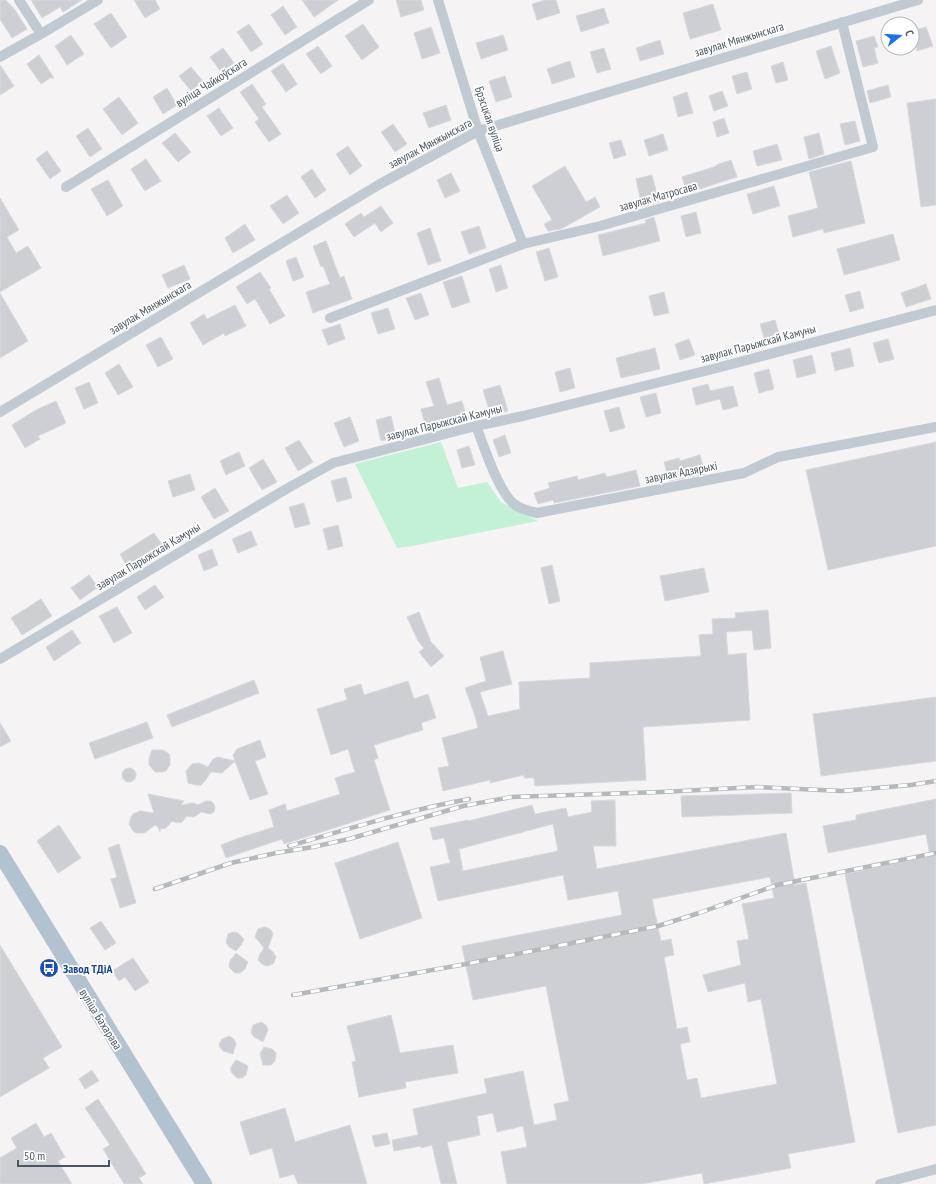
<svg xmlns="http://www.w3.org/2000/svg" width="936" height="1184" font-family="'PT Sans Narrow',sans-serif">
  <rect width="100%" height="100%" fill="#f5f3f3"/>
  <!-- green -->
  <path fill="#c3f1d5" d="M441 442 458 488 487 482 501 502 538 521 412 546 397 548 355 464Z"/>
  <!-- building -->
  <path fill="#cdcfd5" stroke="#d7d9de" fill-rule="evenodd" d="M0 0H6L12 7H13L27 29 12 38 0 19Z
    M31 0H82L63 12 60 7 42 18Z
    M134 0H155L160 9 145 18Z
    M302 0H338L314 17Z
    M396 0H421L424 10 401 17Z
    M545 0H556L560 13 537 20 532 4Z
    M713 4 721 30 690 39 683 13Z
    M283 6 297 27 285 35 271 15Z
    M604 8 609 23 581 32 576 16Z
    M111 13 127 37 111 48 94 24Z
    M249 24 263 44 251 52 237 32Z
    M363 24 379 47 362 60 345 36Z
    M431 27 440 53 422 59 414 33Z
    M926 27 933 46 917 51 912 35V31Z
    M71 35 84 54 67 65 55 46Z
    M503 35 508 50 481 59 476 43Z
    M874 36 878 47 874 48 878 63 863 67 856 41Z
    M660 40 664 54 640 61 636 48Z
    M318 46 332 66 321 74 306 54Z
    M831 46 840 73 825 79 816 51Z
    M223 48 234 63 221 72 210 57Z
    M604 48 611 69 597 73 590 52Z
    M39 55 54 78H50L41 84 27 64Z
    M570 61 575 77 552 84 547 69Z
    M783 62 788 80 776 83 771 66Z
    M283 63 297 84 286 92 271 71Z
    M0 65 14 86 0 95Z
    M191 67 203 81 191 91 179 76Z
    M747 72 752 89 737 94 732 76Z
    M505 76 512 97 496 102 489 81Z
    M252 84 266 104 262 107 281 134 269 142 255 122 259 119 240 92Z
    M888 85 891 97 870 103 867 91Z
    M167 88 177 105 163 114 153 97Z
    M722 91 728 106 714 111 709 96Z
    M687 92 693 113 678 117 673 97Z
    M119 97 138 123 122 135 103 109Z
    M936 99V205L921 207 907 103Z
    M446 105 451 120 429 128 423 113Z
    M219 108 233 128 221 136 207 116Z
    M724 118 729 133 717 137 713 122Z
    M855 121 860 141 845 145 840 124Z
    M393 124 407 144 395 152 381 132Z
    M88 128 102 149 90 157 76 136Z
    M175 133 191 152 178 162 162 143Z
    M819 133 824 154 809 159 804 137Z
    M663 134 668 150 649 156 644 140Z
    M621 140 626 155 614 159 609 143Z
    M777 144 782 160 757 166 753 151Z
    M348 146 362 166 350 175 336 154Z
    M47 151 61 171 50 179 36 159Z
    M146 159 161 181 145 191 131 169Z
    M731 160 737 177 687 193 682 177 717 166 716 165Z
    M851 161 865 223 824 233 823 229 793 237 788 216 818 208 809 172Z
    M565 166 586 202 595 197 600 207 561 229 548 231 544 224 552 220 532 186Z
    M312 169 326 190 315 198 301 177Z
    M451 173 460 191 445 198 437 180Z
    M652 175 659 202 642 207 636 179Z
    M108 180 123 206 107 216 91 189Z
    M774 186 780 206 753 214 747 194Z
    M287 195 299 213 283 224 270 206Z
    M0 198 19 230 7 237 16 253 28 246 41 268 0 292Z
    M381 206 393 223 381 232 375 223 354 237 345 224 361 213 364 217Z
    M696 212 701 233 686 237 681 216Z
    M654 217 660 241 603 256 598 235 646 223 645 220Z
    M245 224 255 240 233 253 225 238Z
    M479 226 486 248 469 254 461 232Z
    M430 228 441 261 428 265 417 233Z
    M893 234 900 260 844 275 837 249Z
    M326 241 340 278 344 276 352 299 313 313 306 292 330 284 323 266 321 267 313 246Z
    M549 248 558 277 545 281 536 252Z
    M296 257 304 277 293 281 286 261Z
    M184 265 190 279 168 288 162 275Z
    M501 265 508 288 496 292 489 269Z
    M260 272 271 288 269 289 285 316 270 324 255 299 247 304 236 287Z
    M462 276 470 302 452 308 443 282Z
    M926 284 931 299 906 307 901 293Z
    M860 291 864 308 850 312 845 295Z
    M664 292 669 313 654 316 649 296Z
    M0 293 28 341 0 358Z
    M421 293 429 315 415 320 406 298Z
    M235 305 246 326 225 336 224 333 203 345 190 323 204 314 207 319Z
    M388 308 395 329 378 334 371 313Z
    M775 320 780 337 765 341 760 324Z
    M340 324 345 339 328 345 322 330Z
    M161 337 173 359 158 367 146 345Z
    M689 339 695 355 680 360 675 344Z
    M888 339 894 359 879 363 873 343Z
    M655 348 660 369 621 378 616 358Z
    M850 348 854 366 835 371 831 353Z
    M812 355 816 373 797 378 793 360Z
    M119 364 133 387 118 395 105 373Z
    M570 368 575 388 560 392 555 372Z
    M769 369 774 389 759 393 754 373Z
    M439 378 447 405 462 401 468 421 427 432 421 409 434 406 426 382Z
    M89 382 98 403 84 409 75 388Z
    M708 384 710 391 733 386 738 406 723 410 720 399 696 405 692 388Z
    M500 385 508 411 491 416 483 390Z
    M656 393 661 413 646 417 640 397Z
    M56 401 66 423 38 436 40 439 25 448 12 425 36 410Z
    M619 407 625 428 610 432 604 411Z
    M391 416 396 437 381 441 376 420Z
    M350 417 359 441 344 447 334 423Z
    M505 435 511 453 499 457 493 440Z
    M299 440 313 462 298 471 285 448Z
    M936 442V546L828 570 806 470Z
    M469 446 475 465 462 468 457 450Z
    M239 452 245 466 226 475 220 461Z
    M700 455 705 474 669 481 664 462 679 458 680 461Z
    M263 459 277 482 262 490 249 468Z
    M636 470 640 486 554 503 553 500 538 504 534 493 550 488 548 483 577 476 578 480 605 473 607 477Z
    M190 474 195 490 173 497 168 481Z
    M346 477 352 498 337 502 331 481Z
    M215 488 229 511 214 519 201 497Z
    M304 503 310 524 295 528 289 507Z
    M338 525 343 546 328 550 323 529Z
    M251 531 257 545 238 553 232 539Z
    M154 533 165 549 129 570 120 554Z
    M212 549 218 565 204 571 198 555Z
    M552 565 560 601 549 604 541 568Z
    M704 568 709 592 665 601 660 576Z
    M89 575 98 587 80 600 71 588Z
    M155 585 164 597 145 610 137 597Z
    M41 599 52 616 22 635 11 618Z
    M117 607 132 633 114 643 99 616Z
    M768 610 771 648 754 650 752 630 726 632 728 655 746 653 750 720 643 727 646 780 535 786 534 778H524V775L490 783V780L443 791 438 768 449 766 442 738 478 728 475 716 465 688 486 681 480 657 503 651 512 684 480 692 488 716 520 709 519 682 590 678V663L701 656 699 635 713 634 712 619 736 618 735 613Z
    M419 612 431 642 444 656 431 667 419 652 424 648 418 641 407 617Z
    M72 630 81 643 54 661 46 647Z
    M254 680 259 693 172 727 167 715Z
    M408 681 414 699 428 694 436 718 421 723 423 730 374 745 378 758 374 760 390 810 284 844 282 839 226 858 221 845 239 838 274 827 269 810 285 804 287 811 340 794 335 778 355 772 348 749 331 755 317 709 347 700 344 689 361 684 364 695Z
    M936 697V761L821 776 813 714Z
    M147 722 153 738 95 759 89 743Z
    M0 723 11 741 0 747Z
    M260 740 266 757 255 761 268 794 250 800 235 761 222 773 211 772 205 781 201 785H196L188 783 186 771 192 764 199 763 208 767 213 759 218 757 235 761 233 755 237 749Z
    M152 750H163L169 754 170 758V765L166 771 162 772H155L149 765V759Z
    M122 775a7 7 0 1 1 14 0a7 7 0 1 1-14 0Z
    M791 793 792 813 682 817 681 796Z
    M148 794 184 801 181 805 193 803 198 805 206 801H211L214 804 215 808 214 812 210 814 201 812 194 817 187 816 182 822 177 823 172 821 166 828 160 829V832L158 827 155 825 146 832 143 833H136L133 831 129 824 131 817 133 814 140 811 154 813Z
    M936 799V1125L898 1133 845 874 930 856 926 834 828 853 823 826 856 820V815Z
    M615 800 616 846H593L597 869 786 833 795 885 806 883 855 1142 788 1154 791 1168 704 1184 702 1173 642 1184H507L501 1152 527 1147 523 1126 497 1132 493 1113 477 1116 480 1135 447 1142 457 1184H441L432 1145 421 1148V1146L394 1151 392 1140 418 1135 413 1109 487 1093 484 1079 523 1071 534 1125 557 1120 554 1104 569 1101 546 986 473 1000 462 946 622 915 618 891 568 900 563 875 438 901 430 867 450 863 444 838 433 840 430 828 468 820V821L532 805 535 814 566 808 568 817 592 812 591 801ZM553 824 558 851 463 871 459 849ZM770 877 774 898 742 904 749 939 737 941 741 965 703 975 708 992 745 983 748 1002 761 999 777 1084 701 1098 697 1078 687 1080 680 1044 690 1042 687 1027 677 1029 664 957 674 955 671 939 661 941 652 899Z
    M59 825 81 858 58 873 37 841Z
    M398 842 422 918 360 939 335 863Z
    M119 844 136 903 120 908 111 879 117 877 108 848Z
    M101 921 116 943 105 950 90 928Z
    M265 927 270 929 273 934 268 948 273 952 276 957 273 964 267 966 262 964 258 960 260 954 264 948 255 937 258 929Z
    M233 932 238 933 244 939 241 945 236 951 229 947 226 942 228 934Z
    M0 945 62 1047 43 1058 49 1068 0 1097Z
    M236 953 248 962 245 969 240 973H235L229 967 230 961Z
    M133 958 149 982 135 991 125 977 119 981 112 971Z
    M391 1015 400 1053 453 1045 458 1073 405 1082 406 1088 359 1097 352 1062 356 1061 347 1026Z
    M261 1022 266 1025 268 1030 263 1042 254 1037 251 1033 253 1025Z
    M229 1036 234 1039 236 1044 233 1054 223 1051 220 1047 219 1044 222 1039Z
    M264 1047 272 1049 276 1053 275 1061 271 1065H263L260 1054Z
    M236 1060 243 1063 248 1066 246 1075 242 1078H237L231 1072V1067Z
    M92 1070 99 1081 85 1089 79 1079Z
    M98 1099 114 1123 146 1174 139 1178 143 1184H124L103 1149 110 1145 85 1108Z
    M285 1108 295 1142 350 1125 367 1184H298L294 1174 280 1178 272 1148 250 1155 240 1122Z
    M36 1123 44 1137 51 1133 65 1157 58 1161 72 1184H0V1158L17 1148 11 1138Z
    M387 1133 390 1144 375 1147 372 1136Z"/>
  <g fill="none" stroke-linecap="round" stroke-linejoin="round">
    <!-- street -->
    <path stroke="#c1cad2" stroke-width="10" d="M19 0 41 34
      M438 0 478 131 523 244
      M0 57 41 34 98 0
      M66 187 369 0
      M330 318 523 244 600 226 873 147 842 22
      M0 412 380 184 478 131 918 0
      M476 426C484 446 498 491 514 504 520 509 528 511 537 513L744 473 778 457 936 427
      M0 659 288 488 333 463 476 426 523 416 713 369 936 310
      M880 1184 936 1169"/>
    <!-- primary -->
    <path stroke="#b3c2d1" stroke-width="16" d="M0 853 204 1184"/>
    <defs>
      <path id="rail" d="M289 846C349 829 408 810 469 799
        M155 889 231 863 276 853 313 847 349 839 463 806 511 797 661 792 757 787 842 791 911 785 936 781
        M293 995 466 964 658 926 699 913 777 885 936 853"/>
    </defs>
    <!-- rail casing -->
    <use href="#rail" stroke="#b5b8bd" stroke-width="4.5"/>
    <!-- rail -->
    <use href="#rail" stroke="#fff" stroke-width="3" stroke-dasharray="9" stroke-linecap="butt"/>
  </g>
  <!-- icons -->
  <defs>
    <symbol id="bus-disc" viewBox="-11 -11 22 22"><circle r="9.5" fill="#1a4fb4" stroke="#fff"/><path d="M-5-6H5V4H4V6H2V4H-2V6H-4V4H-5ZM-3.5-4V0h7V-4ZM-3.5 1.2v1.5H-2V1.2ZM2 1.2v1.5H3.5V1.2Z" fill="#fff"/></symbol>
  </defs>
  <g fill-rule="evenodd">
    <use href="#bus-disc" x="38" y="957" width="22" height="22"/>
  </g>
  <g text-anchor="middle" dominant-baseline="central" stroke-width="3.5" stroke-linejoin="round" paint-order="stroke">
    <!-- street labels -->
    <g font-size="12" fill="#4a5661" stroke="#fff">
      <text transform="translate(739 39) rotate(-17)">завулак Мянжынскага</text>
      <text transform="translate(211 82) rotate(-32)">вуліца Чайкоўскага</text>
      <text transform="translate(490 119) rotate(71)">Брэсцкая вуліца</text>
      <text transform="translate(430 143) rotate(-28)">завулак Мянжынскага</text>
      <text transform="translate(658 196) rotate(-16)">завулак Матросава</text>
      <text transform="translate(150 307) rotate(-31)">завулак Мянжынскага</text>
      <text transform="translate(758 343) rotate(-15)">завулак Парыжскай Камуны</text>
      <text transform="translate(444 422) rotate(-14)">завулак Парыжскай Камуны</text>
      <text transform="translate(681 472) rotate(-11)">завулак Адзярыхі</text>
      <text transform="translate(148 556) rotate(-31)">завулак Парыжскай Камуны</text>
      <text transform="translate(101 1019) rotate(58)">вуліца Бахарава</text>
    </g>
    <!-- transit labels -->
    <g font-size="12" font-weight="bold" fill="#164399" stroke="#fff" text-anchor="start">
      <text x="63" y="968">Завод ТДіА</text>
    </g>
  </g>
  <!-- north arrow -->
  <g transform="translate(900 36) rotate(73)"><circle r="19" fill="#ffffff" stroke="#b7bbc0"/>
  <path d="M0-3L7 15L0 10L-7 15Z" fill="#1a73e8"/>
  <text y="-6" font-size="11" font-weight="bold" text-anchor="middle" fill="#4a5661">С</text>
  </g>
  <!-- scale -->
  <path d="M18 1160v6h91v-6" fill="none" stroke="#4a5661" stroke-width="2"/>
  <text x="24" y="1160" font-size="12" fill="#4a5661" stroke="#ffffff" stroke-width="3" paint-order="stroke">50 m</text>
</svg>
